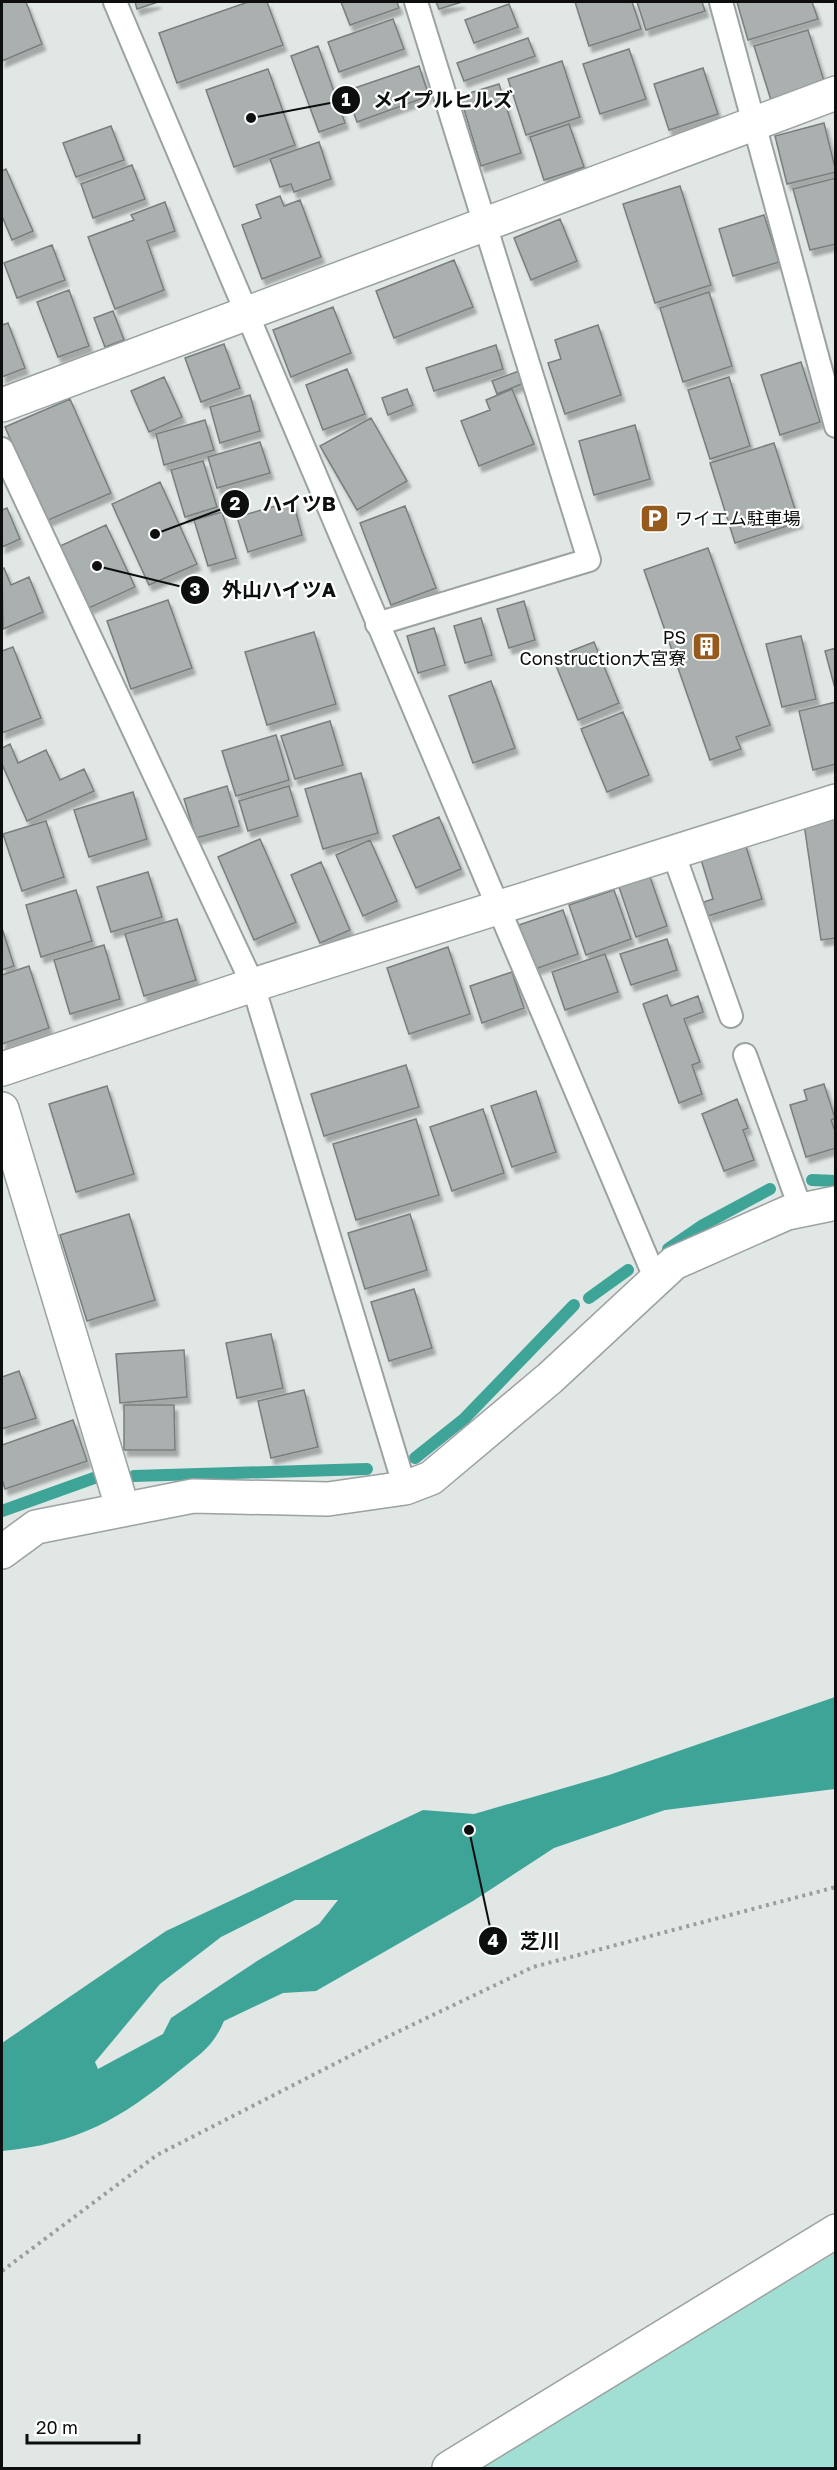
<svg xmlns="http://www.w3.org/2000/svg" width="837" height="2470" font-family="'Golos Text','Noto Sans JP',sans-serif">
  <defs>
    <filter id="shadow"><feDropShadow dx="3.5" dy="6" stdDeviation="1.5" flood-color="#0004"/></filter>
  </defs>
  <rect width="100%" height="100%" fill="#e0e7e5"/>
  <!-- green -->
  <path fill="#a1ded4" d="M835 2253V2468H478Z"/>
  <!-- water -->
  <path fill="#3ea498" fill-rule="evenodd" d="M835 1697V1789L665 1810 554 1848 473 1901 316 1991 283 1993 224 2021C213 2047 200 2054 179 2071 121 2119 77 2144 2 2151V2043L166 1931 423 1810 474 1814 609 1775ZM295 1900H338L319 1924 257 1961 171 2018 163 2034 98 2069 95 2062 160 1984 221 1937Z"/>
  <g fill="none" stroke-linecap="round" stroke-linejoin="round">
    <!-- stream -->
    <path stroke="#3ea498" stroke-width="12" d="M812 1180 836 1181
      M668 1249 703 1225 770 1189
      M589 1298 628 1270
      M415 1458 464 1419 574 1305
      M134 1476 367 1469
      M2 1511 94 1478"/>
  </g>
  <!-- building -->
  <path fill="#aab0af" stroke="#787f7e" stroke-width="1.5" filter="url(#shadow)" d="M2 2H26L42 44 2 61Z
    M135 2H158L137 9Z
    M248 2H267L283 45 177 83 159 33Z
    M341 2H397L399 8 350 25Z
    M436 2H462L439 9Z
    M575 2H632L641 29 589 46Z
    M637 2H702L705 11 646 30Z
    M737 2H812L818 19 748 40Z
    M509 4 518 27 474 43 465 20Z
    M393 19 404 49 339 72 328 42Z
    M808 30 825 84 771 100 754 46Z
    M528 38 535 56 464 81 457 63Z
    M318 46 345 123 319 132 291 56Z
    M629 49 646 99 600 114 583 64Z
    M562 61 580 117 526 135 508 79Z
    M419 66 429 96 357 122 346 91Z
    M703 68 718 114 669 130 654 84Z
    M268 69 295 145 234 167 206 90Z
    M499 84 521 153 481 166 460 96Z
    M824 123 836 172 787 184 775 136Z
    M569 124 584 167 544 180 530 137Z
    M111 126 124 160 76 177 63 143Z
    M319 142 331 179 294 192 291 184 280 187 270 159Z
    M132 165 145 199 93 218 81 184Z
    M6 169 33 231 12 240 2 216V171Z
    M836 178V244L810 250 793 189Z
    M680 186 711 285 655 303 623 204Z
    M280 196 284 206 300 200 321 257 262 279 242 225 261 218 256 205Z
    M165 202 175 231 147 241 164 290 115 309 88 237 134 220 131 215Z
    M764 215 779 262 733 276 719 229Z
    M560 219 577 261 531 280 514 238Z
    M52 245 65 280 17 298 4 263Z
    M454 260 473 307 394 338 376 291Z
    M69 290 89 346 58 357 37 302Z
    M709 292 732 366 683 382 660 308Z
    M333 307 351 353 291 377 273 330Z
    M113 311 124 340 105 347 94 318Z
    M8 323 25 368 2 377V325Z
    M598 325 621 395 565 414 548 363 561 359 555 340Z
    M224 344 240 388 201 402 185 358Z
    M496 345 503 369 434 391 426 368Z
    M801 362 820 422 780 435 761 375Z
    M347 369 365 414 323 430 306 385Z
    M519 371 524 383 497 394 492 381Z
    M164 377 182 417 149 432 131 391Z
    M729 377 750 446 710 459 688 390Z
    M407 389 413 405 388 415 382 398Z
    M512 389 534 444 479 466 461 421 490 410 486 400Z
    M250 395 260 431 220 443 210 407Z
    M70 399 111 493 46 521 5 427Z
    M371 418 407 481 357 510 320 446Z
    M205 420 214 450 164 465 156 434Z
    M635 425 650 479 594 495 579 441Z
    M260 442 270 473 217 488 208 457Z
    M774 443 799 522 735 543 710 463Z
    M203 461 217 507 185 517 171 470Z
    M160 482 197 564 149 585 112 504Z
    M293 501 302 535 248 552 237 517Z
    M405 506 436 588 391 605 360 523Z
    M7 508 20 539 2 547V510Z
    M222 512 236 558 208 566 194 520Z
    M106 525 135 587 89 608 60 546Z
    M708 548 770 725 736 737 741 749 710 760 644 570Z
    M4 568 11 585 29 577 43 612 3 629 2 569Z
    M168 600 192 668 131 689 107 621Z
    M524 601 535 640 509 648 497 609Z
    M481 618 492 655 465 663 454 626Z
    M434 628 445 665 418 673 407 636Z
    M314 632 336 704 267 725 245 652Z
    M801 636 816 699 782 707 766 644Z
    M594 642 619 703 578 720 553 658Z
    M13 647 41 718 2 733V651Z
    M836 648V692L825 651Z
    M491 681 515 748 473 763 449 696Z
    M836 702V764L813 770 799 711Z
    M623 712 649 775 607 792 581 729Z
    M330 721 343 765 295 779 281 736Z
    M276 735 289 780 236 796 222 751Z
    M10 744 18 763 46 750 60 780 84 769 94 791 27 821 2 764V748Z
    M361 773 378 833 323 849 305 789Z
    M227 786 239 826 196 838 184 799Z
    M289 786 298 816 248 831 239 801Z
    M133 792 147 839 89 857 74 810Z
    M439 817 461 869 416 888 393 836Z
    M836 819V938L821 940 804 824Z
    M46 821 64 877 22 891 3 834Z
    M260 839 296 922 254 940 218 857Z
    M370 840 397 901 363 916 336 855Z
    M745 843 762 899 708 916 704 902 713 899 700 856Z
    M321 862 350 930 320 943 291 875Z
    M148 872 162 917 111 932 97 887Z
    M649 874 667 926 636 937 618 884Z
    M76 890 92 941 41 957 26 905Z
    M614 890 631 939 586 955 569 905Z
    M563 910 578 954 535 969 519 925Z
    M177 919 196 980 144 996 125 934Z
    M2 928 14 966 2 970Z
    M667 939 677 970 631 985 620 954Z
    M104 945 120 999 70 1014 54 960Z
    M448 947 470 1014 409 1034 387 968Z
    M605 954 618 992 565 1010 552 972Z
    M29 966 49 1028 2 1044V975Z
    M512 972 524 1008 482 1023 470 986Z
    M667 995 671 1006 698 996 703 1012 684 1019 700 1062 692 1065 702 1094 679 1103 643 1004Z
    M406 1065 419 1107 324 1136 311 1094Z
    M824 1084 835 1118 831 1120 836 1134V1148L806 1157 790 1105 807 1100 804 1090Z
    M107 1086 134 1174 76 1192 49 1104Z
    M536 1091 556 1152 512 1167 491 1106Z
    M737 1099 748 1128 743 1130 754 1160 724 1171 702 1114Z
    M483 1109 504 1173 452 1191 430 1127Z
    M416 1119 439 1195 356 1220 333 1144Z
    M129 1214 155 1300 87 1321 60 1235Z
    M410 1214 427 1270 365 1289 348 1233Z
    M414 1289 432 1348 389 1361 371 1302Z
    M271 1334 283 1388 237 1398 226 1343Z
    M184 1350 187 1397 120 1403 116 1354Z
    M19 1371 36 1418 2 1429V1377Z
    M304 1390 318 1447 271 1458 258 1401Z
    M124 1405H174L175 1450H124Z
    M73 1420 87 1461 5 1489 2 1479V1445Z"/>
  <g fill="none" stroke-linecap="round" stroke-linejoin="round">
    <defs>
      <path id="lane" d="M115 2 656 1280
        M721 2 836 426
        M2 449 253 985 405 1488
        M377 624 589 560 416 2
        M673 852 731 1016
        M745 1055 801 1210"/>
      <path id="street" d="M2 405 836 93
        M2 1069 253 985 836 801
        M2 1109 123 1510
        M2 1552 36 1527 193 1496 328 1499 405 1488 431 1478 550 1378 674 1263 787 1213 836 1203
        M449 2468 836 2231"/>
    </defs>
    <!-- lane casing -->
    <use href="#lane" stroke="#9ba2a1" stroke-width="26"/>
    <!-- street casing -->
    <use href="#street" stroke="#9ba2a1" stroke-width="36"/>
    <!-- path -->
    <path stroke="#9a9f9e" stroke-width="4" stroke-dasharray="3 4.5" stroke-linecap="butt" d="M2 2271 157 2155 387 2037 533 1967 836 1887"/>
    <!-- lane -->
    <use href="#lane" stroke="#fff" stroke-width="22"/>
    <!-- street -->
    <use href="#street" stroke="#fff" stroke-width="33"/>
  </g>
  <!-- icons -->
  <defs>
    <symbol id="parking-square" viewBox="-11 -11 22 22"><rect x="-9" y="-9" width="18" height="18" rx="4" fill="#965a1c" stroke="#fff"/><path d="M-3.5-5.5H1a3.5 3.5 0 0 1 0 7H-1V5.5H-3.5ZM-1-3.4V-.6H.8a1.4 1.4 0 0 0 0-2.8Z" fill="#fff"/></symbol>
    <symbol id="building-square" viewBox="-11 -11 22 22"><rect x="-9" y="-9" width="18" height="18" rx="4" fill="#965a1c" stroke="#fff"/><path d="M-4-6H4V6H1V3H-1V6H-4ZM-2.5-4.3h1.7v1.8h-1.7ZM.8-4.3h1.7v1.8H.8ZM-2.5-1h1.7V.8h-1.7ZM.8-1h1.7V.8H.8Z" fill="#fff"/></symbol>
  </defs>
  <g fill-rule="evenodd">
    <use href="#parking-square" x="638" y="502" width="33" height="33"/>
    <use href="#building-square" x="690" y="630" width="33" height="33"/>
  </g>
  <g text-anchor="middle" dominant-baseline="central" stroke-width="4.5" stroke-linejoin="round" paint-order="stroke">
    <!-- poi labels -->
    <g font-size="18" fill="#0d0f0f" stroke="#fff" text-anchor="start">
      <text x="675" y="518">ワイエム駐車場</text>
      <text x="686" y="637" text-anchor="end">PS<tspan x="686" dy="21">Construction大宮寮</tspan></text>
    </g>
  </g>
  <!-- callouts -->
  <path fill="none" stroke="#0d0f0f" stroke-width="2" d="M251 118L346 100M155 534L235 504M97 566L195 590M469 1830L493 1941"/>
  <g fill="#0d0f0f" stroke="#fff" stroke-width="2">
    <circle cx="251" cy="118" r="6"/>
    <circle cx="155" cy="534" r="6"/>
    <circle cx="97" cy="566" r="6"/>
    <circle cx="469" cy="1830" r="6"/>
    <circle cx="346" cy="100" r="15"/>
    <circle cx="235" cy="504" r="15"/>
    <circle cx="195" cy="590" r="15"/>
    <circle cx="493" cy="1941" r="15"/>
  </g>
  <g font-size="18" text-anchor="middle" font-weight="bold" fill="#fff">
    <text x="346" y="106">1</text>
    <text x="235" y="510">2</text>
    <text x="195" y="596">3</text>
    <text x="493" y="1947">4</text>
  </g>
  <g font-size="20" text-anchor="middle" font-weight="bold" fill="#0d0f0f" stroke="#fff" stroke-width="4.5" stroke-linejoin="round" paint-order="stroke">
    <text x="443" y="107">メイプルヒルズ</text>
    <text x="299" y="511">ハイツB</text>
    <text x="279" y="597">外山ハイツA</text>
    <text x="540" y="1948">芝川</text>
  </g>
  <!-- border -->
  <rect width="837" height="2470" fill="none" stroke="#0d0f0f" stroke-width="6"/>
  <!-- scale -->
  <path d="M27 2434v9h112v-9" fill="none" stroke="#0d0f0f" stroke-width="3"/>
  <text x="36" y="2434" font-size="18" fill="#0d0f0f" stroke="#ffffff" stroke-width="4.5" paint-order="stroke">20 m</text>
</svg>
